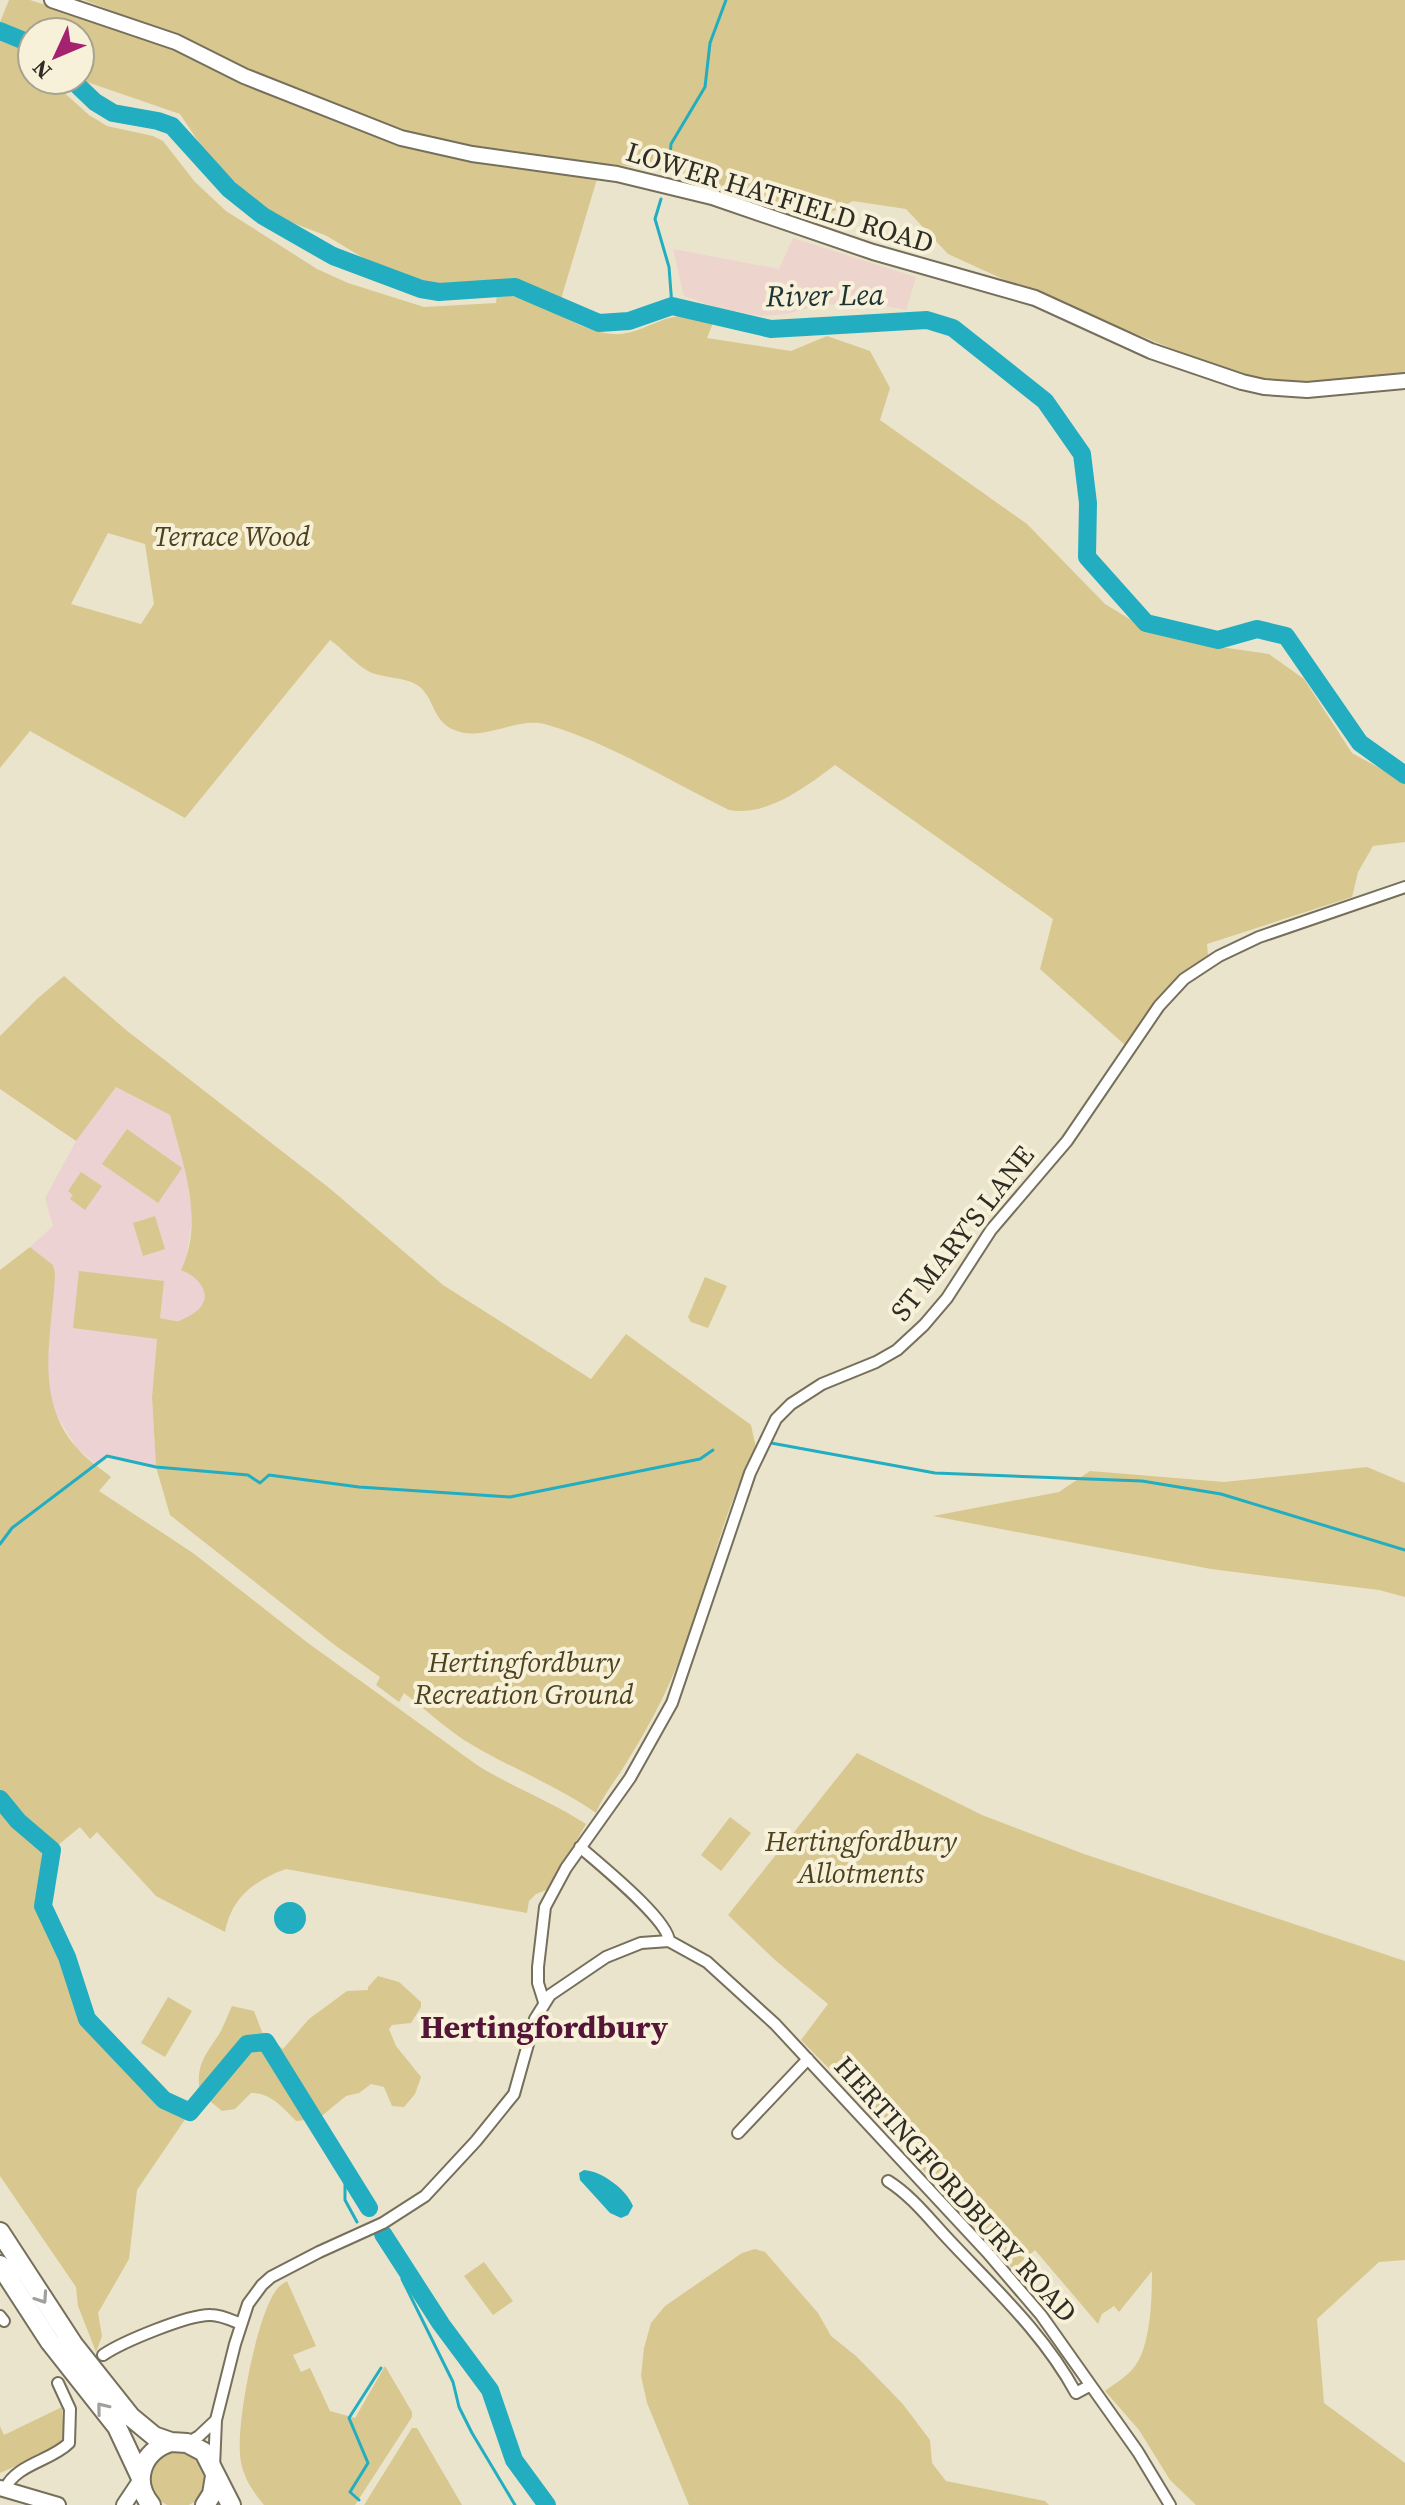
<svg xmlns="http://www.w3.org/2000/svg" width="1405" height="2505" font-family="'Source Serif 4',serif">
  <rect width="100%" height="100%" fill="#eae4cd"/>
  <!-- commercial -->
  <path fill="#edd4cc" d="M793 238 916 277 906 310 867 302 819 305 786 314 761 316 718 308 684 296 673 249 779 269Z"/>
  <!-- education -->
  <path fill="#edd2d4" d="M116 1087 170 1115 185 1168 193 1214 186 1259 206 1292 207 1298 198 1311 187 1318 180 1321 159 1319 152 1397 156 1467 107 1456 96 1464 77 1448 55 1413 49 1390 47 1361 55 1273 53 1265 30 1247 53 1226 45 1198 76 1141Z"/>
  <!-- green -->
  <path fill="#d8c78e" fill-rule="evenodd" d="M9 0H30L149 38 256 89 381 139 431 152 597 179 561 299 512 280 453 285 422 283 370 262 327 236 288 221 254 201 206 153 180 114 87 82 80 74V32L32 34 0 22Z
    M84 0H1405V374L1339 384 1278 383 1227 371 1016 285 948 254 906 209 853 201 818 219 661 170 502 152 444 142 387 126 262 76 174 35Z
    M0 41 21 48 32 60V80H50L89 115 107 126 153 136 163 141 195 182 226 211 317 269 348 283 424 307 496 303 497 295C544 295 571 331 613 334 639 336 658 316 684 316 694 316 704 320 713 323L707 338 791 351 827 336 870 351 890 388 880 420 1027 524 1105 604 1146 629 1221 647 1269 654 1304 679 1352 753 1405 782V842L1373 846 1358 872 1352 897 1207 944 1208 955 1170 986 1125 1045 1040 969 1053 919 835 765C807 786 767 817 729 810 669 781 612 744 548 725 516 715 484 744 452 729 433 720 434 699 420 687 406 676 383 679 368 671 354 663 343 649 330 640L185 818 30 731 0 768ZM108 533 145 544 154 604 141 624 71 604Z
    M64 976 126 1030 328 1187 443 1285 591 1379 626 1334 751 1425 756 1448C719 1517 707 1596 676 1668 663 1700 646 1731 628 1760 618 1777 603 1795 596 1813 555 1784 507 1767 464 1740 443 1726 424 1708 404 1693L399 1702 376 1685 380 1677 336 1646 170 1515 156 1467 152 1397 157 1339 73 1328 79 1271 164 1281 160 1318C166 1319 174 1321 179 1321 182 1320 189 1316 191 1315 217 1300 202 1278 181 1270 205 1221 183 1164 170 1115L116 1087 76 1141 0 1089V1036L37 999Z
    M127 1129 182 1168 158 1203 102 1164Z
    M81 1172 102 1186 85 1210 70 1199 73 1195 68 1191Z
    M155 1216 165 1249 143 1256 133 1223Z
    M30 1247 53 1265 55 1273C53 1332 32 1398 77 1448 86 1459 100 1468 111 1477L99 1491 193 1553 308 1643 477 1765C512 1787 551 1801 586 1824L549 1889 536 1894 529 1901 527 1913 286 1869C255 1880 231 1898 225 1932L156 1896 97 1832 90 1839 80 1827 52 1850 43 1906 65 1952 87 2019 164 2100 190 2112 137 2190 129 2259 98 2313 102 2336 96 2352 78 2306 76 2287 0 2176V1270Z
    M705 1277 727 1286 708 1328 691 1322 688 1317Z
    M1367 1467 1405 1483V1597L1379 1590 1211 1569 933 1516 1059 1492 1090 1471 1224 1482Z
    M857 1753 982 1815 1084 1854 1405 1961V2260L1379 2262 1317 2319 1324 2403 1405 2463V2505H1196L1170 2480 1139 2430 1105 2391C1114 2384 1128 2376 1135 2366 1151 2345 1152 2297 1152 2271L1119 2312 1114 2306 1102 2314 1098 2324 1035 2250 1013 2269 859 2099 801 2040 828 2004 775 1960 728 1915Z
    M730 1817 751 1833 721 1871 701 1855Z
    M378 1976 399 1982 421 2002V2007L411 2023 392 2025 389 2029 396 2046 421 2077 415 2094 404 2107 392 2106 384 2087 371 2084 359 2093 346 2096 318 2119 296 2121C283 2108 271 2093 251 2093L235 2109 222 2111 200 2093C195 2063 207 2054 221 2031 225 2023 228 2014 232 2006L254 2011 262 2032 283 2049 309 2019 347 1991 368 1990V1987Z
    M168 1997 192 2011 165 2057 141 2043Z
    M755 2249 765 2252 818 2313 831 2336 856 2356 902 2403 930 2440 932 2463 946 2481 1045 2501 1049 2505H689L647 2403 641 2376 644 2348 651 2323 665 2306 742 2253Z
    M484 2262 513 2301 493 2315 464 2276Z
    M287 2281 316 2346 293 2355 301 2372 310 2368 330 2411 355 2418 385 2366 412 2412V2417L355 2505H264C254 2493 244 2479 241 2462 234 2431 257 2313 277 2289 278 2287 285 2282 287 2281Z
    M62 2407 64 2440 43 2454 0 2473V2426L4 2435Z
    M412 2428H417L462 2505H364Z
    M149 2478a29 29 0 1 1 58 0a29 29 0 1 1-58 0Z"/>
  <!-- water -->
  <path fill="#22aec0" d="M274 1918a16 16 0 1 1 32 0a16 16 0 1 1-32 0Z
    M584 2170C602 2171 627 2190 633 2206L628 2215 621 2218 610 2213 580 2180 579 2173Z"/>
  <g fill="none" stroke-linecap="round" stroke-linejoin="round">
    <!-- stream -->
    <path stroke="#22aec0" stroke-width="3" d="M669 169 671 144 705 87 710 43 726 0
      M661 199 655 219 669 267 672 306
      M771 1443 935 1473 1142 1481 1221 1494 1405 1550
      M0 1544 12 1528 107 1456 156 1467 248 1475 260 1483 269 1475 359 1487 510 1497 700 1459 713 1450
      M345 2169V2200L357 2222
      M402 2279 453 2382 459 2407 472 2433 515 2505
      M359 2500 350 2492 368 2463 349 2418 381 2368"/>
    <!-- river -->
    <path stroke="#22aec0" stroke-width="18" d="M0 31 32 44
      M72 80 95 102 113 113 158 121 172 126 229 189 263 216 333 256 421 289 439 292 515 287 599 323 629 321 672 306 771 329 927 320 953 328 1045 401 1082 454 1088 503 1087 557 1146 623 1218 640 1257 629 1286 636 1360 743 1405 775
      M0 1799 18 1821 52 1850 43 1906 67 1957 87 2019 164 2100 190 2112 247 2044 266 2042 369 2208
      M383 2234 441 2324 490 2390 514 2460 547 2505"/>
    <defs>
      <path id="street" d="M580 1847C598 1863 668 1919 669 1941
        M544 2002 538 1983V1967L545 1907 566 1868 630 1778 672 1703 750 1473 776 1419 791 1404 822 1384 876 1362 897 1350 924 1325 947 1298 991 1230 1067 1141 1159 1006 1184 979 1219 956 1259 937 1405 887
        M738 2133 808 2059
        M888 2181C912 2196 930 2220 950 2241 995 2289 1044 2334 1076 2393L1089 2386
        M0 2316 4 2321
        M103 2355C122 2342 189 2314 211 2315 221 2315 231 2320 241 2324
        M187 2443 199 2436 216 2420
        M214 2467 216 2420 235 2344 248 2304 262 2285 271 2277 319 2252 383 2223 425 2196 476 2141 514 2094 535 2019 550 1995 606 1957 641 1943 669 1941 707 1962 775 2024 987 2252 1041 2315 1138 2452 1170 2505
        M5 2489C16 2464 51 2461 69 2443L70 2409 58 2383"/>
      <path id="secondary" d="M52 0 176 42 244 76 401 138 472 154 617 174 712 197 873 252 1035 298 1151 351 1242 382 1264 387 1307 390 1405 381
        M0 2488 58 2505
        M124 2505 140 2481"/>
      <path id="highway" d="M0 2232 73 2344 131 2417 154 2436 171 2442 187 2443 204 2452 231 2505
        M0 2265 50 2342 117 2427 140 2476
        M151 2505C131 2481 142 2451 171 2442
        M205 2505 212 2494 215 2476"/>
    </defs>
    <!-- street casing -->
    <use href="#street" stroke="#756f5b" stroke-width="14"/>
    <!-- secondary casing -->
    <use href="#secondary" stroke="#756f5b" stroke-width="18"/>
    <!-- highway casing -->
    <use href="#highway" stroke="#756f5b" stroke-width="22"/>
    <!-- street -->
    <use href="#street" stroke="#fff" stroke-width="10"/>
    <!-- secondary -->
    <use href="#secondary" stroke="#fff" stroke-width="14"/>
    <!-- highway -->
    <use href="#highway" stroke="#fff" stroke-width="18"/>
  </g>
  <!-- one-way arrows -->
  <defs><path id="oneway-chevron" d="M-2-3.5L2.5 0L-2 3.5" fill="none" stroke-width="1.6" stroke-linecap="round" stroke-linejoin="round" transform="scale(2)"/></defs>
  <g stroke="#a1a09c">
    <use href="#oneway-chevron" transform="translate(42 2298) rotate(56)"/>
    <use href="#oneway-chevron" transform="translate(102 2408) rotate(-129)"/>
  </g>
  <g text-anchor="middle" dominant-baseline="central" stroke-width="8" stroke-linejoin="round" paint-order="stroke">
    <!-- street labels -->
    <g font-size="28" fill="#2e2c23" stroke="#f8f1da">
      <text transform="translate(780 197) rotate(17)">LOWER HATFIELD ROAD</text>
      <text transform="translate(962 1233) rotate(-52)">ST MARY'S LANE</text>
      <text transform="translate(956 2189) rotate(48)">HERTINGFORDBURY ROAD</text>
    </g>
    <!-- park labels -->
    <g font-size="28" font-style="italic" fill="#4d421d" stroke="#f8f1da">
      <text x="232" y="536">Terrace Wood</text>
      <text x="524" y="1662">Hertingfordbury<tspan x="524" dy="32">Recreation Ground</tspan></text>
      <text x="861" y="1841">Hertingfordbury<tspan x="861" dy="32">Allotments</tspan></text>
    </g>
    <!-- water labels -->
    <g font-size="30" font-style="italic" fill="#1c3235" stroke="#f8f1da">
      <text transform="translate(825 295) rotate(-1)">River Lea</text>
    </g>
    <!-- quarter labels -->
    <g font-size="32" font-weight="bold" fill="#541538" stroke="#f8f1da">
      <text x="544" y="2027">Hertingfordbury</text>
    </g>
  </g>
  <!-- north arrow -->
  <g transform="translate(56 56) rotate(226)"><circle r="38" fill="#f8f1da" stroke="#a7a291" stroke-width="2"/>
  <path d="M0-6L14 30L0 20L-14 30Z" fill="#a5226f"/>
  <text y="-12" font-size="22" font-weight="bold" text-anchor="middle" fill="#2e2c23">N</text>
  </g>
</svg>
